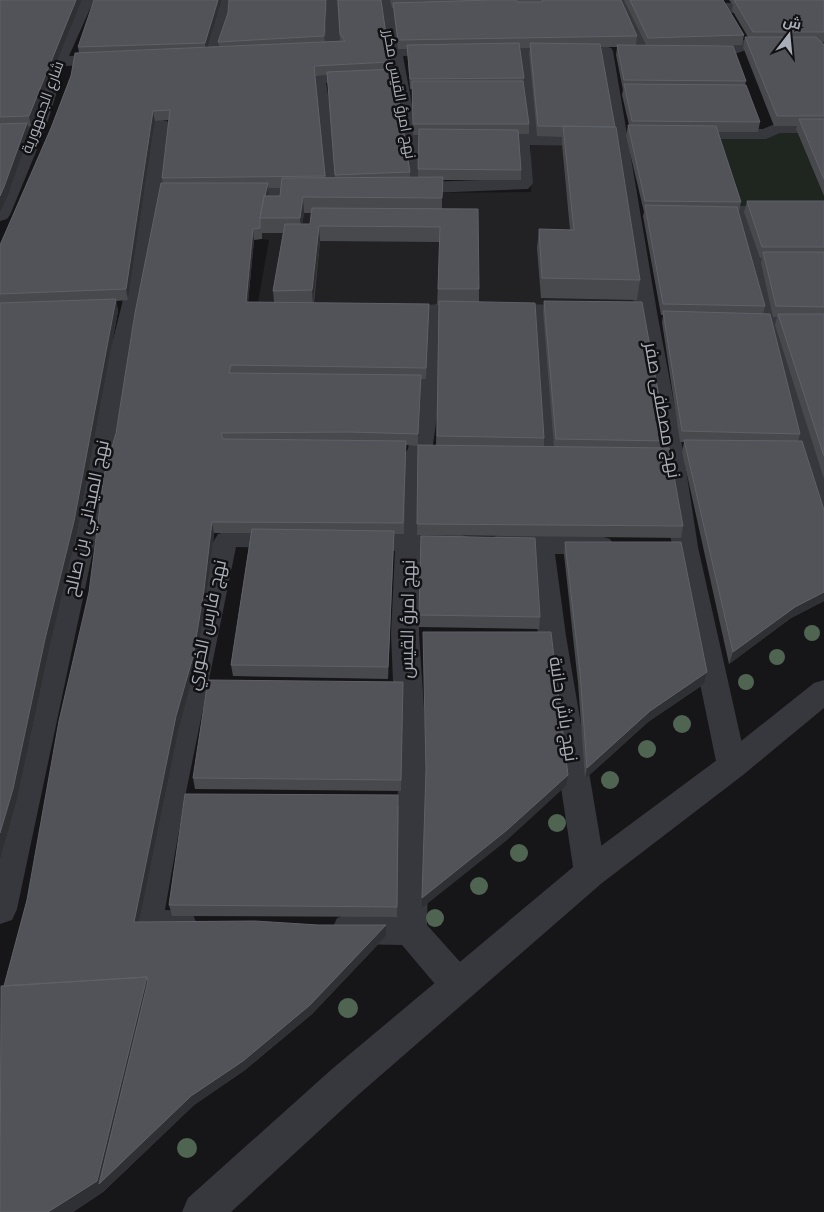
<svg xmlns="http://www.w3.org/2000/svg" width="824" height="1212" font-family="Inter,Cairo,sans-serif">
  <rect width="100%" height="100%" fill="#161618"/>
  <!-- built -->
  <path fill="#222225" d="M531 144 613 145 639 306 479 305 257 308 269 240 261 239 262 224 269 194 531 192Z"/>
  <!-- green -->
  <path fill="#1e261f" d="M777 129H796L824 196V209L738 210 714 136Z"/>
  <g fill="none" stroke-linecap="round" stroke-linejoin="round">
    <!-- minor -->
    <path fill="#37383d" fill-rule="evenodd" d="M78 0H94L69 56 111 54 117 55 119 59 117 63 111 64 65 66 45 130 10 215 7 219 0 221V192L27 130 50 61Z
      M219 0H235L219 54 217 57H205L203 54Z
      M323 0H339L341 46 339 49C326 53 308 56 295 52L293 49 295 46 325 42Z
      M375 0H391L401 46 526 45 572 48 574 51 572 54 534 56 541 134 598 136 604 137 607 141 604 145 598 146 530 145 533 183 528 189 404 194 397 192 394 188 397 184 405 182 391 80 326 83 336 140 341 190 338 194 331 196H232L225 194 222 190 225 186 232 184 321 185 318 140 309 80 314 74 320 73 389 70ZM403 56H518L522 134 498 135 495 139 498 143 512 145 513 179 424 182 418 143 462 142 465 138 462 134 417 132Z
      M611 0H627L651 51 649 54H637L635 51Z
      M824 2V12L726 13 721 11 718 8 721 5 726 3Z
      M824 38V48L749 49 732 55 691 53 689 50 691 47 730 45 746 39Z
      M605 46 611 48 613 51 657 312 684 456 698 547 747 766 743 775 732 779 721 775 717 766 672 547 660 456 635 312 597 51 599 48Z
      M161 120 167 121 170 125 163 191 144 304 122 399 93 551 17 909 12 920 0 924V837L67 551 98 399 122 304 143 191 152 125 155 121Z
      M777 123H824V133H780L766 139H681L675 138 672 134 675 130 681 129H763Z
      M824 205V217L752 218 779 314 824 315V329L783 328 824 463V510L815 507 811 501 761 327 726 325 723 320 726 315 734 313 757 314 731 212 734 208 741 206Z
      M437 304 445 305 448 310 442 382 432 451 426 460 422 533 459 534 468 537 472 543 468 549 459 552 421 551 419 634 430 798 427 925 470 973 476 985 470 997 458 1001 446 997 402 945 349 944 337 940 332 929 337 918 349 914H394L398 798 391 634 395 551 357 550 348 547 344 541 348 535 357 532 396 533 402 458 408 449 418 382 426 310 429 305Z
      M498 304 580 305 588 306 591 311 588 316 580 317H548L560 454 557 460 548 462 539 460 536 454 527 317 490 315 487 310 490 305Z
      M234 529 289 530 298 533 302 539 298 545 289 548 236 547 184 802 165 910 181 911 193 915 198 926 193 937C175 944 153 943 135 936L129 921 152 802 210 547 218 534Z
      M499 535 601 536 610 539 614 545 610 551 601 554H555L566 636 606 873 602 883 590 887 578 883 574 873 538 636 529 553H499L490 550 486 544 490 538Z"/>
    <!-- tertiary -->
    <path fill="#37383d" fill-rule="evenodd" d="M824 680V708L743 775 602 883 358 1095 231 1212H182L188 1198 332 1069 578 863 721 757 814 683Z"/>
  </g>
  <!-- trees -->
  <g fill="#506452">
    <circle cx="812" cy="633" r="8"/>
    <circle cx="777" cy="657" r="8"/>
    <circle cx="746" cy="682" r="8"/>
    <circle cx="682" cy="724" r="9"/>
    <circle cx="647" cy="749" r="9"/>
    <circle cx="610" cy="780" r="9"/>
    <circle cx="557" cy="823" r="9"/>
    <circle cx="519" cy="853" r="9"/>
    <circle cx="479" cy="886" r="9"/>
    <circle cx="435" cy="918" r="9"/>
    <circle cx="348" cy="1008" r="10"/>
    <circle cx="187" cy="1148" r="10"/>
  </g>
  <!-- wall -->
  <path fill="#47494d" fill-rule="evenodd" d="M0 0H82L31 126H28L30 133 7 198 0 213Z
    M222 0 208 47 219 46 218 42 327 0 325 42 340 41 337 0H381L390 62V69L410 172V177H418L419 135H413L412 89H410L407 49H398L393 8H392L390 0H621L637 36 636 45H646L624 0H723L744 35 742 45 712 46 746 81 745 85 760 122 758 132H718L741 202 739 212 765 306 763 314 800 434 798 441 824 510V601L791 618 729 664 682 452 684 442H680L662 322 663 315H661L643 216 644 212 626 136 628 125H629L622 95 623 90 616 55 617 47H601L640 280 637 300 541 298 537 248 539 229 570 230 562 144V137L537 136 529 53 530 48H520L524 78 523 85 529 124V134H519L521 170V180H442V209L479 289V302L544 438V447H554L543 312 544 301 667 441 665 448 683 526 681 538 417 535 418 445 436 446 439 305H437L440 242 320 241 314 303 429 304 426 379H421L418 446 406 445 404 534H394L388 679 233 676 231 665 251 533H214L206 601 195 669 179 728 139 922 386 936 312 1014 245 1070 194 1105 103 1192 73 1212H0L4 986 27 900 89 592 116 433 163 183 162 178 169 120 155 121 128 300 116 301 118 311 77 533 49 650 17 800 0 860V245L51 128 79 53 78 47ZM327 75 335 178H326L315 76ZM269 188H281L280 196H269ZM304 213H311L310 224H302ZM262 233H283L273 291 274 302H248L254 240 262 239Z
    M729 0H824V42H821L824 45V196L796 129 797 126H774L743 47 745 37H748L732 10 733 5Z
    M747 201H824V479L775 325 777 317H773L761 263 762 258H760L744 212Z
    M421 536 540 617 539 629 419 627Z
    M565 542 707 672 704 684 648 722 585 779 578 683 564 554Z
    M403 682 401 791 195 789 193 778Z
    M399 806 397 917 172 916 169 905Z"/>
  <!-- shaded-wall -->
  <path fill="#2f3033" d="M76 0H82L31 126 29 116Z
    M218 0H222L206 53 205 43Z
    M326 0H327L324 45V36Z
    M153 111 155 121 128 300 126 289Z
    M27 123 30 133 7 198 0 213V196Z
    M268 183 269 194 264 218 261 214Z
    M303 197 304 213 301 234 300 218Z
    M319 226 320 241 313 306 312 290Z
    M253 229 254 240 247 313 246 302Z
    M116 299 118 311 77 533 49 650 17 800 0 860V833Z
    M421 375V387L418 446V434Z
    M212 522 214 533 206 601 195 669 179 728 137 932 134 922 176 716Z
    M394 531V543L388 679V667Z
    M824 592V601L791 618 729 664 733 652 795 607Z
    M707 672 704 684 648 722 585 779 587 768 650 711Z
    M568 775 566 786 506 841 422 908V898Z
    M386 925V936L312 1014 245 1070 194 1105 103 1192 73 1212H48L147 977 191 1096Z"/>
  <!-- building -->
  <path fill="#525359" stroke="#5f6168" d="M0 0H76L29 116 0 117Z
    M94 0H218L205 43 78 47Z
    M229 0H326L324 36 218 42 228 13Z
    M338 0H381L390 62 314 66 325 176 162 178 170 110 153 111 126 289 0 294V245L51 128 71 76 75 53 345 41 340 34Z
    M489 0H516L517 2H542V0H621L637 36 398 40 393 3Z
    M630 0H723L744 35 648 38Z
    M734 0H824V32H753Z
    M745 37H816L824 45V116H777Z
    M519 43 524 78 410 79 407 45Z
    M530 43 600 44 615 127 538 126Z
    M617 45 733 46 746 81 624 80Z
    M394 69 410 172 335 175 327 72Z
    M412 81H523L529 124H413Z
    M624 84 746 85 760 122 632 121Z
    M799 119H824V179Z
    M27 123 4 187 0 196V124Z
    M628 125 716 126 741 202 645 201Z
    M563 126 616 127 640 280 542 278 539 229 574 230Z
    M419 129 518 130 521 170 418 169Z
    M443 177 442 198 303 197 300 218H260L264 196H280L282 178Z
    M161 183H268L265 196H264L260 218V228L253 229 246 302 429 304 426 368 231 365 229 373 421 375 418 434 350 432 221 433 223 439 406 441 403 523 212 522 204 590 193 657 176 716 134 922 255 921 318 925H386L310 1005 243 1061 191 1096 99 1184 148 981 147 977 4 986 27 900 59 721 89 592 104 475 116 433 135 313Z
    M747 201H824V247H762Z
    M645 205 737 207 765 306 663 304Z
    M312 208 478 209 479 289H438L440 227 319 226 312 290 273 291 285 224H310Z
    M763 252H824V307L776 306Z
    M116 299 74 521 45 639 13 789 0 833V303Z
    M439 301 535 303 544 438 437 436Z
    M544 301 642 302 667 441 556 439Z
    M663 311 770 314 800 434 682 431Z
    M778 314H824V456Z
    M684 440 802 441 824 510V592L795 607 733 652Z
    M418 445 669 448 683 526 417 524Z
    M252 529 394 531 388 667 231 665Z
    M421 536 535 538 540 617 419 615Z
    M565 542H681L707 672 650 711 587 768 580 672Z
    M423 632H551L568 775 507 830 422 898 426 770Z
    M208 680 403 682 401 780 193 778Z
    M185 794 398 795 397 907 169 905Z
    M147 977 97 1181 48 1212H0L1 986Z"/>
  <g text-anchor="middle" dominant-baseline="central" stroke-width="5" stroke-linejoin="round" paint-order="stroke">
    <!-- far-street labels -->
    <g font-size="15" fill="#a8adb8" stroke="#111113">
      <text transform="translate(400 94) rotate(80)">نهج امرؤ القيس مكرر</text>
      <text transform="translate(42 107) rotate(-70)">شارع الجمهورية</text>
    </g>
    <!-- street labels -->
    <g font-size="18" fill="#a8adb8" stroke="#111113">
      <text transform="translate(663 410) rotate(80)">نهج مصطفى صفر</text>
      <text transform="translate(86 518) rotate(-78)">نهج الميداني بن صالح</text>
      <text transform="translate(407 619) rotate(-89)">نهج امرؤ القيس</text>
      <text transform="translate(206 625) rotate(-78)">نهج فارس الخوري</text>
      <text transform="translate(564 709) rotate(81)">نهج باش حانبة</text>
    </g>
  </g>
  <!-- north arrow -->
  <g transform="translate(789 35) rotate(16)" stroke="#111113" stroke-width="4" paint-order="stroke">
  <path d="M0-4L9 19L0 12L-9 19Z" fill="#a8adb8"/>
  <text y="-8" font-size="14" font-weight="bold" text-anchor="middle" fill="#a8adb8">ش</text>
  </g>
</svg>
